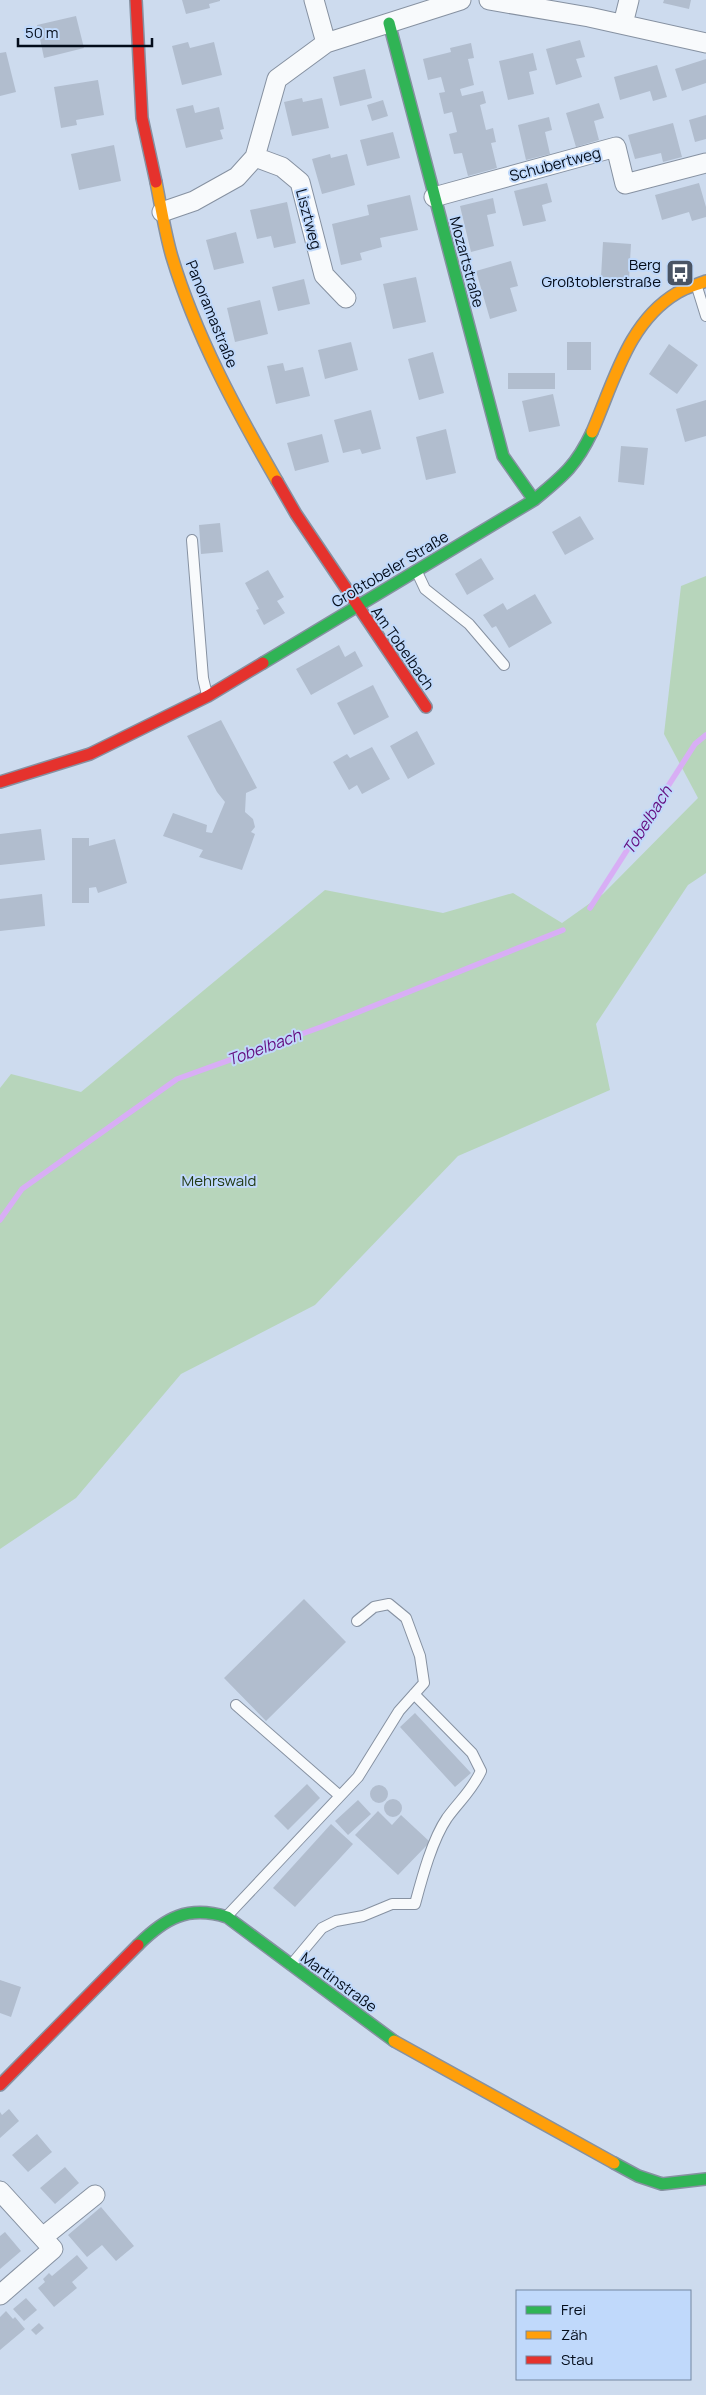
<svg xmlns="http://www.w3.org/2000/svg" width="706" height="2395" font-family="Manrope,sans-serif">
  <rect width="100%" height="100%" fill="#cddbee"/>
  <!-- green -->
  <path fill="#b7d5bb" d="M706 576V873L688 885 596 1024 610 1090 458 1156 315 1305 181 1374 76 1498 0 1549V1088L11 1074 81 1092 325 890 443 913 513 893 562 923 603 894 698 798 664 734 681 586Z"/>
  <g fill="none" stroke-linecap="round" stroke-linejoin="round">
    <!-- stream -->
    <path stroke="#d8aef5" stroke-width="5.5" d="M590 908 695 744 706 735
      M0 1220 22 1189 177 1079 321 1027 563 930"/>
  </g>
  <!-- building -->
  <path fill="#b1bdce" d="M182 0H220V1L209 4 210 8 186 14Z
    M664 0H691L689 9 663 3Z
    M76 16 84 48 44 58 37 25Z
    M580 40 585 57 576 59 582 77 556 85 546 49Z
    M188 42 190 48 214 42 222 75 182 85 172 46Z
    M471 43 474 58 468 59 474 85 460 89 462 96 483 91 486 103 480 105 486 130 493 128 496 142 491 143 497 168 468 176 462 153 454 154 449 134 457 132 452 112 444 114 439 93 445 92 441 77 428 80 423 59 451 52 450 48Z
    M6 52 16 92 0 96V53Z
    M533 53 537 70 529 72 534 94 508 100 499 61Z
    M706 59V83L682 91 675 69Z
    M657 65 667 97 653 101 650 91 620 100 614 77Z
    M365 69 372 98 340 106 333 77Z
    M98 80 104 115 76 120 77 125 61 128 54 87Z
    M302 98 303 102 322 98 329 128 292 136 284 102Z
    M383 100 388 116 372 121 367 105Z
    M599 103 604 118 594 121 599 140 576 147 566 113Z
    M193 105 195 113 219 107 224 129 220 130 223 139 186 148 176 109Z
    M706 115V139L695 142 689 120Z
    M549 117 552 130 545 132 550 154 526 160 518 125Z
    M673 123 682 157 663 162 661 153 635 159 628 135Z
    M393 132 400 158 367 166 360 140Z
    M114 145 121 181 79 190 71 154Z
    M330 154 331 158 347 154 355 185 322 194 312 159Z
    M547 183 552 202 542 205 546 221 523 226 514 191Z
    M699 183 706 207V217L692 221 689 212 662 220 655 195Z
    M410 195 418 230 380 238 382 247 360 253 362 260 341 265 332 224 369 215 367 205Z
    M493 198 496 213 487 215 494 246 471 252 460 206Z
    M287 202 296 243 274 248 271 236 257 239 250 210Z
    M236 232 244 263 214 270 206 240Z
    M603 242 631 244 629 279 601 277Z
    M511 261 518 286 510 288 517 311 490 319 476 271Z
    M416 277 426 322 393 329 383 284Z
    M304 279 310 304 278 311 272 287Z
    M260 300 268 334 235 342 227 308Z
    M351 342 358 370 325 379 318 350Z
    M567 342H591V370H567Z
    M669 344 698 365 677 394 649 374Z
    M433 352 444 393 419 400 408 359Z
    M283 363 285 371 303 367 310 396 276 404 267 366Z
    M508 373H555V389H508Z
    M553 394 560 426 529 432 522 401Z
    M706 400V436L685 442 676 409Z
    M371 410 381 449 362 454 360 449 343 453 334 420Z
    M446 429 456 473 426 480 416 437Z
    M322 434 329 462 295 471 287 443Z
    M621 446 648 448 644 485 618 482Z
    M580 516 594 539 565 555 552 532Z
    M220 523 223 552 201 554 199 525Z
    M481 558 494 579 467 595 455 574Z
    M268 570 284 597 277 601 285 613 264 625 256 610 259 609 245 583Z
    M535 594 552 623 509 648 496 626 492 628 483 615 503 603 507 610Z
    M339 645 345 657 355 651 363 666 311 695 296 669Z
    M373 685 389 717 354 735 337 703Z
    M221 720 257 788 246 793 245 812 253 819 255 827 251 832 255 834 242 870 199 857 203 850 163 836 173 813 207 825 206 832 212 833 225 802 217 792 187 736Z
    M417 731 435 764 408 779 390 746Z
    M372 747 390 779 362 794 357 785 349 790 333 762 347 754 350 758Z
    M41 829 45 860 0 865V834Z
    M72 838H89V846L115 839 127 883 98 893 96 887 89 888V903H72Z
    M42 894 45 926 0 931V899Z
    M304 1599 346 1642 266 1721 224 1678Z
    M415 1713 471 1773 455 1787 400 1727Z
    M307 1784 320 1798 288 1830 274 1816Z
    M370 1794a9 9 0 1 1 18 0a9 9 0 1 1-18 0Z
    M384 1808a9 9 0 1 1 18 0a9 9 0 1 1-18 0Z
    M358 1800 371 1814 348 1835 335 1821Z
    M378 1811 392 1825 401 1815 430 1842 398 1875 355 1835Z
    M331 1824 353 1844 295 1907 273 1888Z
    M0 1980 21 1987 11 2017 0 2013Z
    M9 2109 19 2121 0 2138V2112L2 2115Z
    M37 2134 52 2152 28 2172 12 2155Z
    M65 2167 79 2183 55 2204 40 2188Z
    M101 2207 134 2246 116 2261 102 2245 87 2257 68 2235Z
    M5 2232 21 2251 0 2269V2236Z
    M77 2255 88 2268 72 2282 77 2288 54 2307 38 2288 45 2282 43 2279 49 2273 52 2276Z
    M26 2298 37 2310 24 2321 13 2309Z
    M6 2311 13 2319 15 2317 25 2329 0 2350V2317Z
    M39 2323 44 2328 36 2335 31 2330Z"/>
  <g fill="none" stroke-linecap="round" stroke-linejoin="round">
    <defs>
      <path id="lane" d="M697 287 706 316
        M192 540 203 678 207 695
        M417 572 425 589 469 624 504 665
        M236 1705 340 1796
        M227 1916 358 1777 399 1711 424 1683 420 1656 406 1618 389 1604 374 1607 357 1621
        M291 1965 322 1928 336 1921 363 1916 392 1904H415C422 1878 432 1840 447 1818 460 1800 471 1792 481 1771L472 1753 414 1694"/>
      <path id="street" d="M314 0 326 43
        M489 0 589 17 706 43
        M623 24 629 0
        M255 157 282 167 300 182 324 275 346 298
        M434 197 616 147 625 184 706 163
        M162 212 194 201 237 177 255 157 277 79 326 43 461 0
        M0 2191 53 2249 0 2295
        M43 2237 95 2195"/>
      <path id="fast" d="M389 23 503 456 534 500
        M263 663 534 500C563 476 576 466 592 432
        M138 1945C165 1918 188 1905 227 1917L394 2041
        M614 2163 638 2176 662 2184 706 2179"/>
      <path id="slow" d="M156 182C161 207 165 233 172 257 196 336 236 410 277 481
        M592 432C614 382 628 322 677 293 686 287 697 285 706 281
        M394 2041 614 2163"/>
      <path id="jam" d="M136 0 142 118 156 182
        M277 481 296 514 426 707
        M0 782 90 754 208 696 263 663
        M0 2085 138 1945"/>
    </defs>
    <!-- lane casing -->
    <use href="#lane" stroke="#8691a1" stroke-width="12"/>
    <!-- street casing -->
    <use href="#street" stroke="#8691a1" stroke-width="21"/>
    <!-- fast casing -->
    <use href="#fast" stroke="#8691a1" stroke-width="14"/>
    <!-- slow casing -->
    <use href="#slow" stroke="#8691a1" stroke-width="14"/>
    <!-- jam casing -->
    <use href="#jam" stroke="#8691a1" stroke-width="14"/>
    <!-- lane -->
    <use href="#lane" stroke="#f8fafc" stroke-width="10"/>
    <!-- street -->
    <use href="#street" stroke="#f8fafc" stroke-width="19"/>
    <!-- fast -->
    <use href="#fast" stroke="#30b455" stroke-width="11"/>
    <!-- slow -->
    <use href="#slow" stroke="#ff9f0a" stroke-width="11"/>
    <!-- jam -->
    <use href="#jam" stroke="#e5322d" stroke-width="11"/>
  </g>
  <!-- icons -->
  <defs>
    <symbol id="bus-square" viewBox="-11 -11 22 22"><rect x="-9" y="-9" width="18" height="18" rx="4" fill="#4a5464" stroke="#c0d9fb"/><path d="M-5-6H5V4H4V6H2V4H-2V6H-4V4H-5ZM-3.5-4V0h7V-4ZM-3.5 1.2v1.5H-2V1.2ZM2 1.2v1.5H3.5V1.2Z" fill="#fff"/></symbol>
  </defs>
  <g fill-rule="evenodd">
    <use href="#bus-square" x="664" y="257" width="32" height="32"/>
  </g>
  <g text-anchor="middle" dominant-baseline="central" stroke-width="4" stroke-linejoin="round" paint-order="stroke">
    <!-- street labels -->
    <g font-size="15" fill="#030c1a" stroke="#c0d9fb">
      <text transform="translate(555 164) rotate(-15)">Schubertweg</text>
      <text transform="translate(309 219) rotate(75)">Lisztweg</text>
      <text transform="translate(467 262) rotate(75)">Mozartstraße</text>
      <text transform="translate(212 314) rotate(68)">Panoramastraße</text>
      <text transform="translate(390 569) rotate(-31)">Großtobeler Straße</text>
      <text transform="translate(403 648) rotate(55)">Am Tobelbach</text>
      <text transform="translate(339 1982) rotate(36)">Martinstraße</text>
    </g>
    <!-- poi labels -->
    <g font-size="15" fill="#030c1a" stroke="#c0d9fb" text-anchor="end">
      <text x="661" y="264">Berg<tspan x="661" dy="17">Großtoblerstraße</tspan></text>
    </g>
    <!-- park labels -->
    <g font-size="15" fill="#213a13" stroke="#c0d9fb">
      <text x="219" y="1180">Mehrswald</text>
    </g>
    <!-- water labels -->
    <g font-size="16" font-style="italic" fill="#640c7f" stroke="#c0d9fb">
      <text transform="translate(647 820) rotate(-58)">Tobelbach</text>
      <text transform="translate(264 1047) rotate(-20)">Tobelbach</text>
    </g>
  </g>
  <!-- legend -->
  <rect x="516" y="2290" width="175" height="90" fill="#c0d9fb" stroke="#7487a1"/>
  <rect x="526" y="2306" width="25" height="8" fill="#30b455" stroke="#7487a1"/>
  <text x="561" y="2315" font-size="15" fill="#030c1a">Frei</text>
  <rect x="526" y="2331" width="25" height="8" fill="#ff9f0a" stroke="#7487a1"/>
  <text x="561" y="2340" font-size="15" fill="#030c1a">Zäh</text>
  <rect x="526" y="2356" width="25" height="8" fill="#e5322d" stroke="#7487a1"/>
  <text x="561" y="2365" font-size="15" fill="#030c1a">Stau</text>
  <!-- scale -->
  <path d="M18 38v8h134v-8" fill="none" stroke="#030c1a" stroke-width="2.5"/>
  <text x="25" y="38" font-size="15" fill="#030c1a" stroke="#c0d9fb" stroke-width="4" paint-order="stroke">50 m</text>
</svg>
